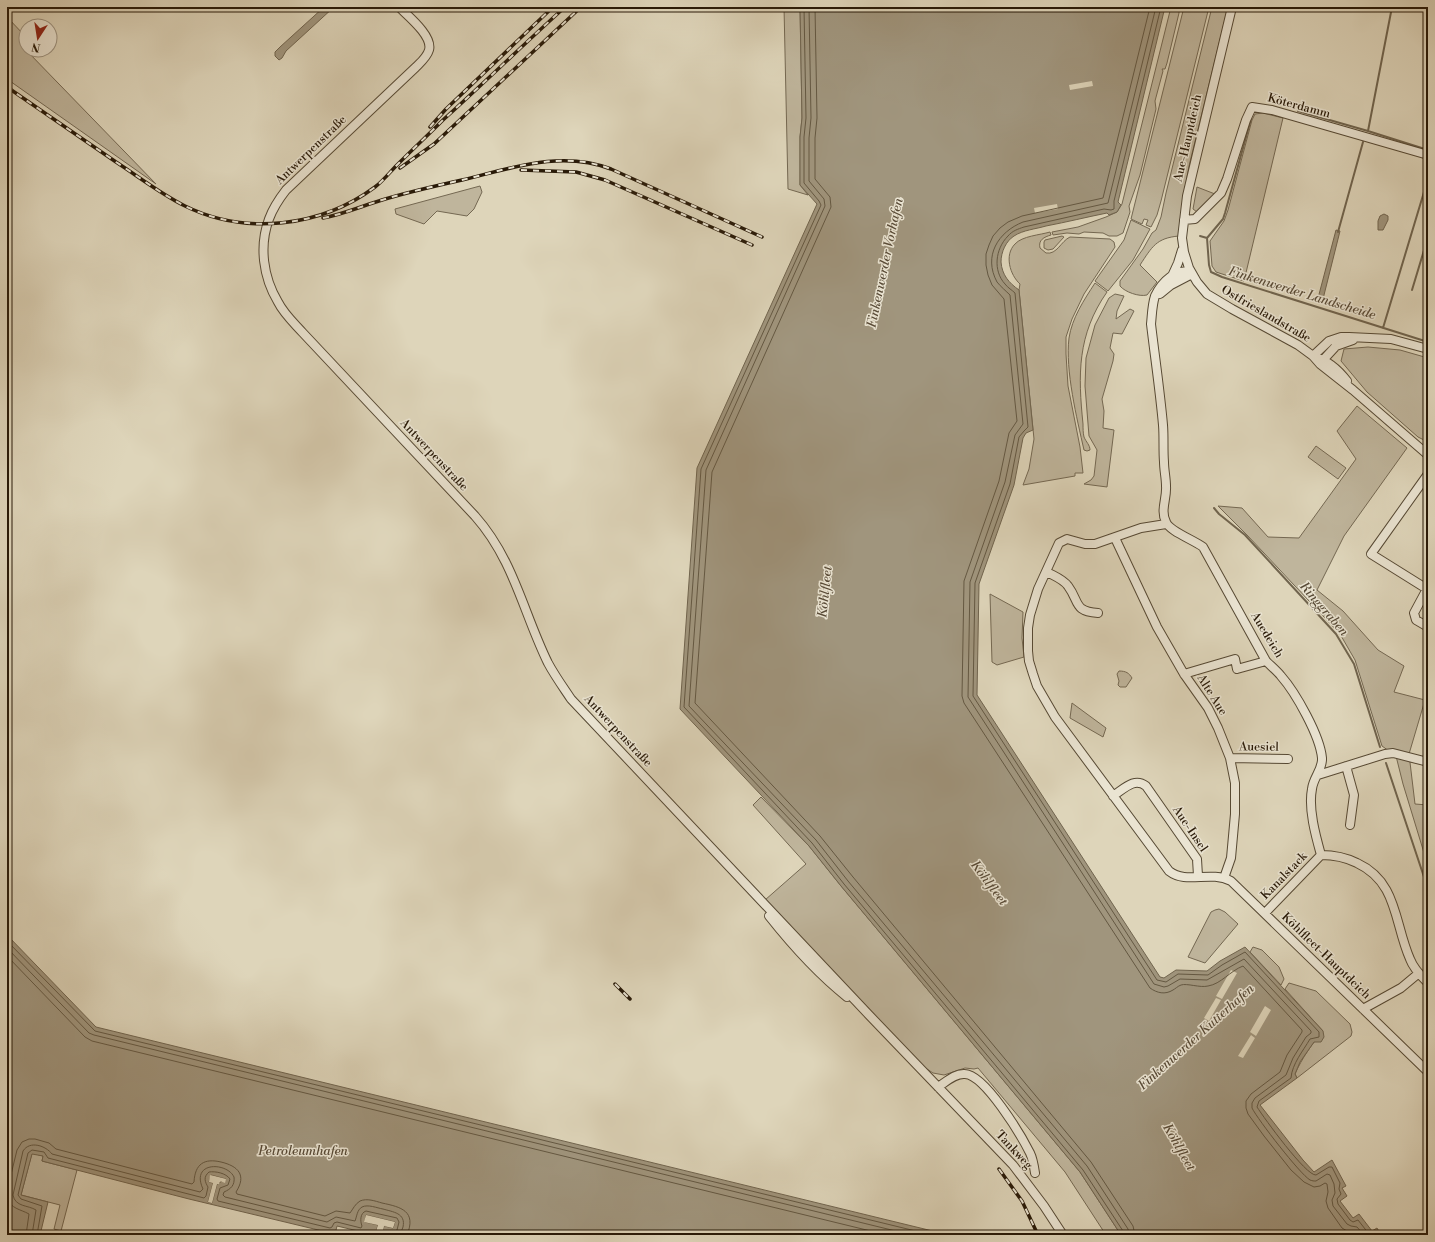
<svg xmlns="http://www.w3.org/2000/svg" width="1435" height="1242" font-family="'Libre Bodoni',serif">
  <rect width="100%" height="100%" fill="#ded5ba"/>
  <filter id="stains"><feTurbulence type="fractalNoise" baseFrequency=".005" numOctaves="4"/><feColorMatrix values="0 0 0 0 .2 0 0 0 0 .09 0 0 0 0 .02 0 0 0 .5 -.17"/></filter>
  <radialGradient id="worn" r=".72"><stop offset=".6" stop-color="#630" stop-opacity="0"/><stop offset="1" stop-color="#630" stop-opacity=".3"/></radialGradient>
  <!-- green -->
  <path fill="#bfb59c" stroke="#746852" d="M784 7H800L802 118 800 137V185L808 195 788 189Z
    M1171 7H1179V13L1167 63 1165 69H1162L1163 71 1155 101 1156 109 1140 175 1129 206 1130 212 1123 233 1117 236H1109L1103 233 1084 232 1079 234 1067 233 1053 235 1052 232 1078 227 1106 217 1117 212 1122 204Z
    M1184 7H1209L1161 201 1157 215 1151 227 1146 225 1148 220 1144 219 1142 224 1131 219Z
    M1212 7H1228L1189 166 1183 199 1179 236C1156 238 1152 247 1140 265L1157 282 1147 295C1139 297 1125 292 1120 286V281L1143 249 1152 233 1156 230 1161 217 1166 193Z
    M7 17 26 37V50L156 184 7 79Z
    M1263 113 1283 118 1244 281 1216 272 1212 266 1210 241 1224 221 1228 210 1252 120 1255 114Z
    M480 186 482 192 474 209 467 216 437 211 424 224 396 214 395 209Z
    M1197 187 1215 194 1197 212 1193 209Z
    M1131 220 1150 229 1133 260 1108 291 1095 281 1124 240Z
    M1050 232 1051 235C1044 237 1038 240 1040 248L1046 253C1057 255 1061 241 1070 237L1110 239 1114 242 1115 247 1084 294 1072 319 1066 337V354L1068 386 1080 447 1083 473H1075V476L1023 485 1029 469 1034 439 1019 290 1020 284C1010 275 1004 255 1015 244 1022 236 1040 235 1050 232Z
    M1062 236 1064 237 1053 249 1048 250 1044 248V242L1045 240Z
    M1095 283 1107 292C1077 335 1078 375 1083 424 1083 428 1083 433 1084 437 1086 442 1090 445 1090 450L1087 451 1084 450C1077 419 1065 370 1069 338 1072 318 1084 300 1095 283Z
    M1115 294 1124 296 1117 311 1116 319 1130 309 1134 311 1122 334 1113 333 1110 348 1114 354 1113 361 1102 399 1104 411 1103 428 1114 430 1107 487 1084 484 1091 480 1094 476 1097 450 1089 436 1085 386 1086 358 1095 325 1109 298Z
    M1368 347 1400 350 1428 358V438L1426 441 1418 437 1367 392 1341 361 1344 349Z
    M1357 406 1407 448 1344 536 1317 590 1343 611 1378 650 1404 666 1394 692 1425 700 1409 754 1415 804 1428 805V866L1403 784 1396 756 1382 746 1355 660 1340 634 1248 536 1218 506 1242 508 1268 537 1299 538 1356 459 1337 431Z
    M1316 446 1346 468 1338 479 1308 457Z
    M990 594 1023 612 1022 638 1024 657 997 665 992 662Z
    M1119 671C1126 671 1129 673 1132 678L1126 687H1120L1118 685 1119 681 1117 674Z
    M1072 703 1106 728 1103 737 1070 718Z
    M761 797 809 846 841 886 1080 1172 1121 1235H1106L1065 1172 978 1068 974 1069 965 1068 944 1075 933 1073 918 1063 765 900 806 864 753 805Z
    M1219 909 1225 912 1238 924 1205 963 1188 957 1211 912 1215 910Z
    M1253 947 1262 950 1279 967 1284 979 1281 985 1250 952Z
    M1289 983 1316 991 1350 1024 1352 1032 1351 1036 1297 1078 1295 1074C1302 1058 1312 1044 1323 1031L1285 989Z
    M32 1153 43 1156 42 1161 77 1170 61 1231 54 1229 60 1205 21 1195Z"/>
  <!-- water -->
  <path fill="#a0957d" stroke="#70644e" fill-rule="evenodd" d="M324 7H334L286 51 282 58 279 60 275 56V52L280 47Z
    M800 7H1165L1118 202 1121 205 1117 212 1109 215 1107 213C1087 217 1067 222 1046 226 1036 229 1023 230 1014 236 1006 241 1001 252 1001 262 1002 275 1009 283 1019 290L1033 430 1026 433 1023 438 1014 485 979 584 977 695 1160 977 1164 978 1176 970 1207 971 1220 961 1245 947 1323 1031 1324 1037 1321 1042H1314L1300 1062 1295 1074 1297 1078 1260 1105 1303 1160 1314 1172 1332 1160 1346 1186 1342 1188 1347 1196 1340 1201 1353 1218 1359 1214 1372 1231 1377 1228 1380 1233 1378 1235H1121L1080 1172 841 886 809 846 680 709 697 468 817 204 800 185V137L802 118Z
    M1384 214 1388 216V220L1383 230H1378V221L1380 216Z
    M1336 230 1340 231 1322 303 1317 302Z
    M7 935 96 1027 949 1235H382L384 1226 393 1228 395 1222 366 1215 365 1222 378 1225 375 1235 337 1226 335 1234 189 1199 42 1161 43 1156 32 1154 21 1195 48 1202 40 1235H7ZM211 1175 226 1179 217 1184 212 1203 208 1202 213 1183 209 1182Z"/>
  <!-- pier -->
  <path fill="#ded5ba" d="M1092 81 1093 86 1070 90 1069 85Z
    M1057 204 1058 209 1035 213 1034 208Z
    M1231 970 1237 973 1222 999 1216 996Z
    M1216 998 1221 1000 1209 1021 1204 1018Z
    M1265 1006 1271 1010 1256 1036 1250 1032Z
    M1251 1035 1255 1038 1243 1058 1238 1056Z
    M210 1175 226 1179 225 1183 220 1181 219 1184H217L212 1203 208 1202 213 1183 209 1182Z
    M366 1215 395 1222 393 1228 384 1226 382 1235H380L383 1225 392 1226 393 1223 368 1217 367 1220 380 1224 377 1235H375L378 1225 364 1222Z"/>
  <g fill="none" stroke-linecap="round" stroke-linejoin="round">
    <!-- shore -->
    <path stroke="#645842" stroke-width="1" d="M804 7 806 118 804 137V183L819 201 821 205 701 469 684 707 812 843 844 884 1083 1170 1123 1231 1124 1235
      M809 7 811 118 809 138V181L824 199 825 206 706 470 689 706 816 840 848 881 1087 1166 1128 1229 1129 1235
      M815 7 817 118 815 138V179L830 197 831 207 712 472 695 703 820 836 853 877 1091 1162 1133 1226 1135 1235
      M1150 7 1103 198 1022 216 1008 222 1000 228 993 236 989 245 986 254V265L988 275 992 285 1004 299 1017 421 1009 433 999 481 964 581 962 696 964 703 1150 988C1157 993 1165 995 1173 990 1175 989 1178 986 1181 985 1187 983 1200 988 1208 986 1221 984 1230 971 1243 966L1302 1030V1032L1287 1055 1280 1072 1251 1094 1246 1101V1108L1248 1114 1264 1136 1291 1170 1304 1182 1314 1187 1320 1186 1325 1183 1327 1184 1328 1192 1326 1201 1328 1208 1342 1228 1347 1231 1354 1233 1356 1235
      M1156 7 1108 203 1023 222C998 232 983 256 997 282 1001 287 1006 291 1010 295L1023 424 1015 435 1005 482 970 582 968 697 1154 984 1164 987 1168 986 1180 979 1207 980 1244 959 1311 1031V1033L1306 1037 1293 1058 1286 1075 1255 1098 1252 1103V1108C1258 1120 1300 1174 1310 1180 1313 1181 1313 1181 1316 1181L1327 1174 1330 1175 1334 1184 1335 1193 1332 1200 1333 1206 1347 1224 1351 1226 1357 1227 1364 1235
      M1161 7 1114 201V209L1111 210 1104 209 1024 227C1018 229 1012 231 1008 236 995 249 993 271 1005 284 1008 288 1012 290 1015 293L1028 427 1024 431 1019 437 1010 484 975 583 973 696 1157 980 1166 982 1178 974 1208 975 1222 965 1245 952 1319 1032V1037L1310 1039C1303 1051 1292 1064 1291 1078L1259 1101 1257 1107C1264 1118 1306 1176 1316 1175L1329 1167H1332L1340 1183 1339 1189 1341 1194 1337 1199 1338 1204 1350 1220 1353 1222 1358 1220 1369 1234 1375 1235
      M7 941 95 1031 932 1235
      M7 948 89 1033 94 1035 912 1235
      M7 956 85 1037 92 1041 887 1235
      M7 1191 17 1150 22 1142 29 1139H35L49 1143 56 1149 192 1184 194 1182C195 1164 204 1158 221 1162 238 1166 247 1175 236 1192L237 1194 325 1216 336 1211 350 1213C353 1209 355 1204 360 1201 367 1198 375 1201 382 1203 401 1207 417 1211 407 1235
      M7 1198C11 1209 20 1209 29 1214L26 1235
      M32 1235 36 1210C28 1205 15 1207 13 1195L23 1151C30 1140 46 1146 52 1154L200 1192 203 1189C190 1161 227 1162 234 1177 235 1185 231 1189 224 1192L223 1195 225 1197 327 1222 336 1217 355 1221C357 1216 357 1210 362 1207 368 1204 377 1208 383 1209 393 1212 406 1213 403 1227 402 1230 401 1232 399 1235
      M37 1235 42 1206 21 1199 18 1195 28 1153 32 1150 44 1152 48 1158 204 1198 206 1196 208 1187C205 1182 203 1177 209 1172 215 1171 226 1173 230 1179L228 1185 220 1188 217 1199 218 1201 330 1228 332 1227 334 1223 337 1222 361 1228 362 1226C360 1221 360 1213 366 1211L397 1218 399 1222 397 1230 394 1232H387L386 1235"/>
    <!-- stream -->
    <path stroke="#70644e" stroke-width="2" d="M1298 111 1368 131 1428 150
      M1368 131 1392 7
      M1338 232 1363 142
      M1200 236 1207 238 1209 265 1211 272 1222 277 1428 342
      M1207 238 1223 219 1225 213 1251 119
      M1412 290 1428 237
      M1383 328 1424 192
      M1214 508 1219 514 1245 535 1336 634 1354 664 1380 747
      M1386 763 1428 889"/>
    <defs>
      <path id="minor" d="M399 7C408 16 433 36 429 50 427 57 421 62 416 67L286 190C279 199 273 208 269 219 259 246 263 277 278 302 284 314 294 323 303 333L475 516C514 560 523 612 548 663 555 676 563 687 571 699L869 1015 1013 1165 1044 1206 1063 1235
        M1232 7 1187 196 1182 238 1184 252 1189 268 1197 282 1207 294 1232 309 1298 345 1313 356 1320 364 1353 390 1428 455
        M1184 220 1195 219 1221 193 1227 179 1246 120 1252 107 1272 110 1428 155
        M1192 274C1178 265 1161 283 1155 296 1152 305 1152 315 1151 324 1155 358 1160 391 1163 425 1164 437 1163 450 1164 462 1164 470 1166 478 1166 486 1167 499 1160 510 1166 522 1169 531 1194 540 1203 547L1266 661C1271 666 1277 671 1281 676 1296 693 1320 736 1322 758 1323 769 1313 778 1312 789 1308 809 1316 837 1321 855
        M1172 276 1178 263 1182 250
        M1160 294 1171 285 1192 274
        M1313 356 1329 341 1341 337H1349L1391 339 1428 349
        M1313 356C1327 360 1338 369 1347 381
        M1324 359 1336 346 1353 340
        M1166 524 1141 528 1095 544H1085L1067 539 1059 543 1038 589 1030 615 1028 628V651L1029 661 1033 674 1037 686 1055 717 1169 871C1187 885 1209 870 1231 881L1428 1072
        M1115 538 1157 627 1184 674 1208 708 1218 728 1230 758 1235 783V814L1231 858 1224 878
        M1047 572C1054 576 1063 579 1068 586 1080 602 1073 611 1098 613
        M1428 587 1414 613 1416 620 1428 627
        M1427 589 1371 554 1428 474
        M1184 674 1235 659 1237 669 1266 661
        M1230 758 1288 759
        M1346 766 1354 795 1350 825
        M1318 775 1385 754 1393 753 1428 762
        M1113 796C1124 789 1134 777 1146 786L1197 859 1198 876
        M1321 855C1335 855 1345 857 1357 863 1398 882 1394 923 1410 959 1413 967 1420 975 1426 981L1428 980
        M1265 913 1321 855
        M769 916C792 945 818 974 847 997
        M1363 1009 1401 988 1419 973
        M938 1087C946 1082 955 1073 965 1074 985 1075 1021 1135 1030 1153 1033 1159 1034 1166 1035 1173"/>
    </defs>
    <!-- minor casing -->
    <use href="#minor" stroke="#564934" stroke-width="10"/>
    <!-- minor -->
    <use href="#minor" stroke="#eae4d2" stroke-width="8"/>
    <defs>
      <path id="rail" d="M7 87C43 112 80 137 116 162 139 177 161 194 185 206 246 236 321 227 375 187 383 181 390 172 397 165 412 150 428 135 443 120 484 83 524 44 565 7
        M430 127 446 109 553 7
        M400 168 434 144 581 7
        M521 170 576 172 605 180 752 245
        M323 218C344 214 362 206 382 200 408 192 435 186 462 180 512 168 561 150 611 169L762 237
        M615 984 630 999
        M999 1169 1022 1201 1038 1235"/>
    </defs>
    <!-- rail casing -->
    <use href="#rail" stroke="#291a08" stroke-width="3.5"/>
    <!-- rail -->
    <use href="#rail" stroke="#eae4d2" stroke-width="2" stroke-dasharray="6" stroke-linecap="butt"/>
  </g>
  <g text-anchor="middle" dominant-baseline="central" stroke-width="3" stroke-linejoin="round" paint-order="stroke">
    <!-- street labels -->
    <g font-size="12" fill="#291a08" stroke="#eae4d2">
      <text transform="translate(1299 106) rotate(15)">Köterdamm</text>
      <text transform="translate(1188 138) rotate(-77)">Aue-Hauptdeich</text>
      <text transform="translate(311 150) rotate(-44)">Antwerpenstraße</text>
      <text transform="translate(1266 314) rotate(30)">Ostfrieslandstraße</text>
      <text transform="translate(434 455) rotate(47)">Antwerpenstraße</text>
      <text transform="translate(1267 635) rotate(59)">Auedeich</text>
      <text transform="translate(1212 695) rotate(58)">Alte Aue</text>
      <text transform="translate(618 731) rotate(47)">Antwerpenstraße</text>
      <text transform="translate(1259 747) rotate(1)">Auesiel</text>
      <text transform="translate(1190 829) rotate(56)">Aue-Insel</text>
      <text transform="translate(1284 876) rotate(-46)">Kanalstack</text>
      <text transform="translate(1326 956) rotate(44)">Köhlfleet-Hauptdeich</text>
      <text transform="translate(1014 1150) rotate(47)">Tankweg</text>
    </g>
    <!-- water labels -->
    <g font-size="13" font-style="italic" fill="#594b37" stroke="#eae4d2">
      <text transform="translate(885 263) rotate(-78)">Finkenwerder Vorhafen</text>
      <text transform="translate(1302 293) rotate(17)">Finkenwerder Landscheide</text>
      <text transform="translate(825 592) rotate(-84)">Köhlfleet</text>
      <text transform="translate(1324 609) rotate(49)">Ringgraben</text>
      <text transform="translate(989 883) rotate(53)">Köhlfleet</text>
      <text transform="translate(1196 1037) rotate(-42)">Finkenwerder Kutterhafen</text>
      <text transform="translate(1179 1147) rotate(60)">Köhlfleet</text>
      <text x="303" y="1151">Petroleumhafen</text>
    </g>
  </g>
  <!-- margin -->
  <rect width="1435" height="1242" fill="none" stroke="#ded5ba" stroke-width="24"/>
  <rect x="8" y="8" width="1419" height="1226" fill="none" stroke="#291a08" stroke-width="2"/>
  <rect x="12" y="12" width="1411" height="1218" fill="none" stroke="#291a08"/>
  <!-- north arrow -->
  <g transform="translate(38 38) rotate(192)"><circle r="19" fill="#eae4d2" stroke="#9d9381"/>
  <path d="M0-3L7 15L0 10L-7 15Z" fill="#8f2418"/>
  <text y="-6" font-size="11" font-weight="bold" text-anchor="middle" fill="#291a08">N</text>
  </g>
  <rect width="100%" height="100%" filter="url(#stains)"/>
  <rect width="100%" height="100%" fill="url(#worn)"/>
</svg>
